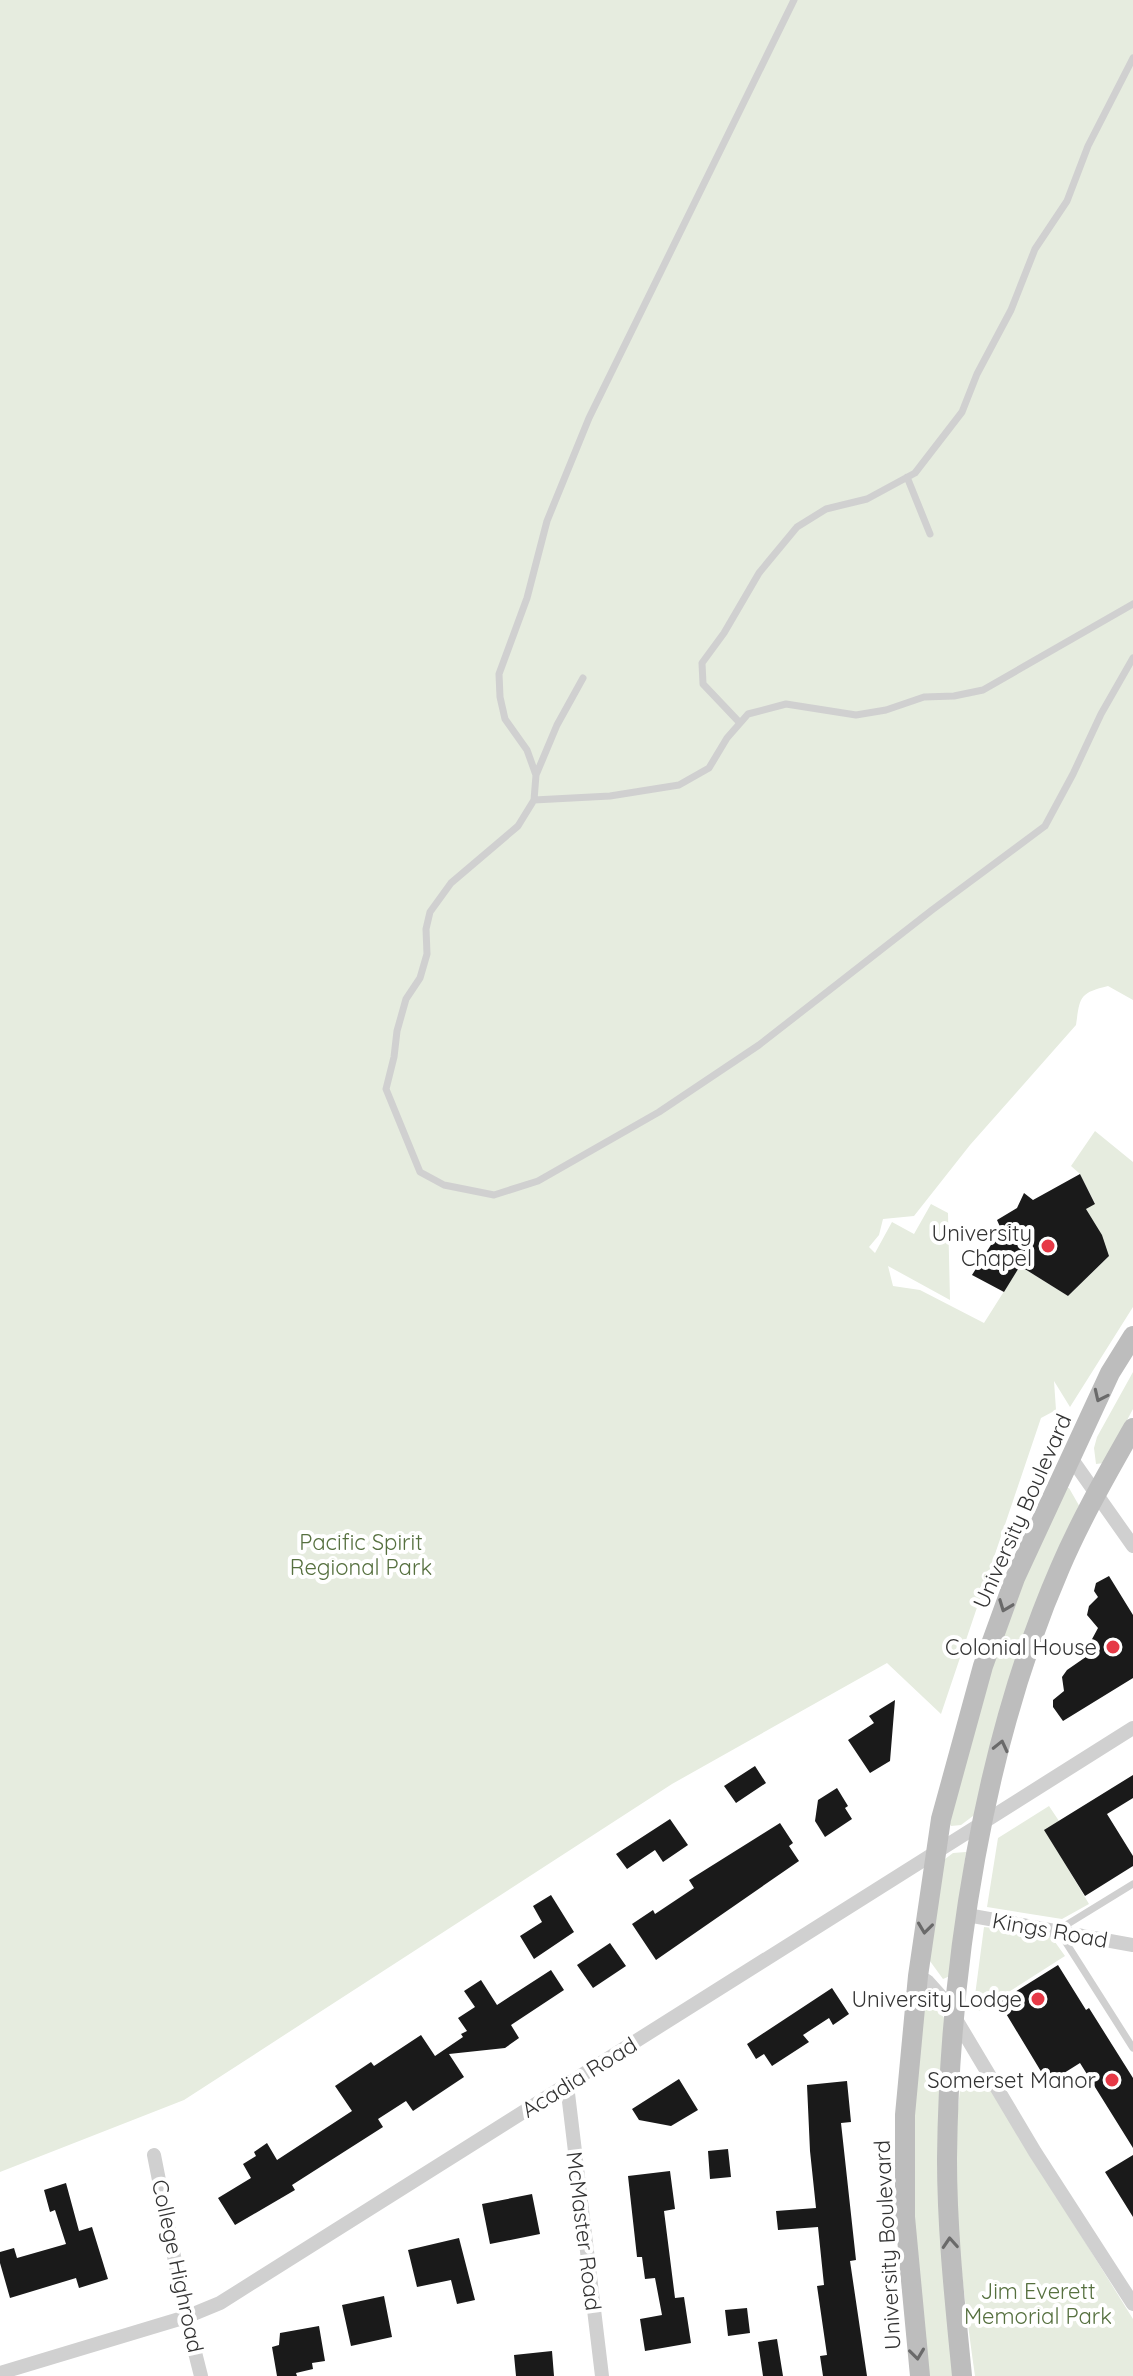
<svg xmlns="http://www.w3.org/2000/svg" width="1133" height="2376" font-family="Quicksand,sans-serif">
  <rect width="100%" height="100%" fill="#fff"/>
  <!-- green -->
  <path fill="#e6ecdf" d="M0 0H1133V1000L1108 986C1079 993 1080 997 1076 1025L970 1145 914 1216 883 1219 879 1235 869 1247 875 1253 892 1222 914 1234 931 1204 948 1213 950 1300 888 1266 893 1286 920 1290 984 1323 1020 1266 1068 1296 1109 1256 1086 1209 1095 1203 1080 1174 1071 1166 1095 1131 1133 1162V1307L1070 1407 1054 1381 1056 1410 1041 1418 941 1714 887 1663 672 1784 184 2100 0 2172Z
    M1133 1372V1409L1104 1463 1096 1464 1094 1448 1097 1437Z
    M1063 1488H1069L1081 1509 977 1813 961 1825 951 1826 948 1820C976 1706 1013 1594 1063 1488Z
    M1049 1806 1059 1821 1045 1830 1089 1904 1062 1919 987 1907 998 1838Z
    M966 1852 950 1976 943 1979 927 1957 941 1862 953 1853Z
    M984 1927 1050 1935 1065 1956 979 2011 974 2003Z
    M925 2001H931L945 2019 958 2376H929L917 2270 913 2183V2108Z
    M975 2078 981 2080 992 2092 1133 2319V2376H975C962 2284 949 2182 960 2089L963 2083Z"/>
  <!-- building -->
  <path fill="#1a1a1a" d="M1080 1174 1095 1204 1086 1209 1102 1235 1109 1256 1068 1296 1020 1266 1004 1292 972 1275 1001 1229 997 1220 1017 1208 1024 1193 1033 1200Z
    M1109 1576 1133 1615V1678L1063 1721 1053 1707V1700L1064 1691 1062 1677 1067 1670 1093 1652 1091 1641 1098 1628 1087 1615 1089 1606 1098 1597 1094 1591 1096 1583Z
    M895 1700 890 1761 870 1773 848 1740 874 1723 869 1716Z
    M755 1766 766 1783 736 1803 724 1786Z
    M1133 1775V1798L1107 1814 1133 1856V1866L1085 1896 1044 1830Z
    M837 1788 848 1806 845 1808 852 1819 825 1837 815 1821 818 1800Z
    M670 1819 688 1845 663 1862 655 1850 627 1869 616 1854Z
    M780 1823 793 1843 789 1846 799 1861 656 1960 632 1924 653 1910 655 1914 694 1888 689 1880Z
    M551 1895 574 1932 534 1959 520 1936 542 1922 533 1906Z
    M610 1943 626 1966 593 1988 577 1965Z
    M1058 1965 1086 2010 1089 2008 1133 2078V2148L1080 2063 1048 2083 999 2002Z
    M551 1970 564 1990 511 2025 519 2038 505 2048 449 2054 464 2077 413 2111 406 2101 378 2119 383 2127 292 2185 295 2190 235 2225 218 2198 251 2178 243 2164 256 2156 254 2152 267 2143 277 2160 352 2111 335 2086 371 2062 374 2066 421 2035 435 2056 463 2037 461 2034 467 2031 458 2018 475 2007 464 1991 481 1980 497 2005Z
    M832 1988 849 2014 833 2025 829 2018 803 2035 809 2042 772 2066 764 2054 756 2059 747 2044Z
    M679 2079 698 2110 671 2126 639 2120 632 2109Z
    M847 2081 851 2122 841 2123 856 2260 850 2261 867 2376H823L820 2356 827 2355 817 2286 824 2285 818 2227 778 2230 776 2211 816 2208 810 2151 807 2085Z
    M728 2149 731 2177 710 2179 708 2151Z
    M1133 2155V2217L1105 2172Z
    M670 2171 675 2209 664 2211 675 2298 684 2297 691 2343 645 2351 640 2319 662 2315 655 2278 645 2279 642 2257H637L628 2176Z
    M66 2183 79 2231 92 2227 108 2279 79 2288 76 2278 10 2298 0 2263V2252L14 2248 17 2258 66 2244 55 2210 50 2212 44 2190Z
    M532 2194 540 2234 490 2244 482 2204Z
    M459 2238 475 2300 457 2304 451 2280 417 2287 408 2250Z
    M384 2296 392 2337 351 2346 342 2305Z
    M747 2308 750 2333 728 2336 725 2310Z
    M319 2326 325 2361 312 2363 313 2369 296 2373 297 2376H277L272 2347 279 2345 280 2333Z
    M777 2339 783 2376H763L758 2342Z
    M552 2351 554 2376H516L514 2355Z"/>
  <g fill="none" stroke-linecap="round" stroke-linejoin="round">
    <!-- service -->
    <path stroke="#d0d0d0" stroke-width="7" d="M907 477 930 534
      M583 678 557 725 536 775 534 800 518 826 451 883 430 912 426 929 427 954 420 978 406 999 397 1031 394 1057 386 1089 420 1172 444 1185 494 1195 538 1181 659 1112 759 1045 932 910 1045 826 1073 774 1101 714 1133 658
      M740 723 703 684 702 663 724 633 759 573 797 527 826 509 867 499 915 473 962 412 977 374 1011 310 1035 249 1067 201 1088 146 1133 58
      M536 775 527 750 505 719 500 697 499 674 527 598 547 521 589 418 794 0
      M534 800 610 796 679 785 709 768 727 738 748 714 786 704 856 715 886 710 924 697 954 696 983 690 1133 604
      M1133 1884 1058 1930 1133 2048"/>
    <!-- minor -->
    <path stroke="#d0d0d0" stroke-width="14" d="M1071 1458 1133 1546
      M967 1915 1133 1945
      M918 1976 927 1981 945 2001 1035 2152 1133 2304
      M567 2085 602 2376
      M154 2155 186 2317 201 2376
      M0 2373 186 2317 220 2303 1133 1728"/>
    <!-- secondary -->
    <path stroke="#bdbdbd" stroke-width="20" d="M920 2376 905 2217V2115L918 1976 941 1819 983 1666 1015 1578 1110 1373 1133 1336
      M962 2376C955 2304 947 2231 947 2159 949 1966 983 1745 1060 1568 1081 1519 1107 1474 1133 1428"/>
  </g>
  <!-- one-way arrows -->
  <defs><path id="oneway-chevron" d="M-2-3.5L2.5 0L-2 3.5" fill="none" stroke-width="1.6" stroke-linecap="round" stroke-linejoin="round" transform="scale(2)"/></defs>
  <g stroke="#6a6a6a">
    <use href="#oneway-chevron" transform="translate(1100 1396) rotate(115)"/>
    <use href="#oneway-chevron" transform="translate(1005 1606) rotate(111)"/>
    <use href="#oneway-chevron" transform="translate(1001 1746) rotate(-77)"/>
    <use href="#oneway-chevron" transform="translate(925 1928) rotate(97)"/>
    <use href="#oneway-chevron" transform="translate(950 2243) rotate(-94)"/>
    <use href="#oneway-chevron" transform="translate(917 2354) rotate(83)"/>
  </g>
  <!-- markers -->
  <g fill="#e63946" stroke="#fff" stroke-width="3">
    <circle cx="1048" cy="1246" r="8"/>
    <circle cx="1113" cy="1647" r="8"/>
    <circle cx="1038" cy="1999" r="8"/>
    <circle cx="1112" cy="2080" r="8"/>
  </g>
  <g text-anchor="middle" dominant-baseline="central" stroke-width="8" stroke-linejoin="round" paint-order="stroke">
    <!-- poi labels -->
    <g font-size="22" fill="#333" stroke="#fff" text-anchor="end">
      <text x="1032" y="1233">University<tspan x="1032" dy="25">Chapel</tspan></text>
      <text x="1097" y="1647">Colonial House</text>
      <text x="1022" y="1999">University Lodge</text>
      <text x="1096" y="2080">Somerset Manor</text>
    </g>
    <!-- street labels -->
    <g font-size="22" fill="#333" stroke="#fff">
      <text transform="translate(1022 1511) rotate(-66)">University Boulevard</text>
      <text transform="translate(1050 1930) rotate(10)">Kings Road</text>
      <text transform="translate(579 2077) rotate(-32)">Acadia Road</text>
      <text transform="translate(584 2231) rotate(83)">McMaster Road</text>
      <text transform="translate(887 2245) rotate(-93)">University Boulevard</text>
      <text transform="translate(178 2266) rotate(78)">College Highroad</text>
    </g>
    <!-- park labels -->
    <g font-size="22" fill="#56703f" stroke="#fff">
      <text x="361" y="1542">Pacific Spirit<tspan x="361" dy="25">Regional Park</tspan></text>
      <text x="1038" y="2291">Jim Everett<tspan x="1038" dy="25">Memorial Park</tspan></text>
    </g>
  </g>
</svg>
